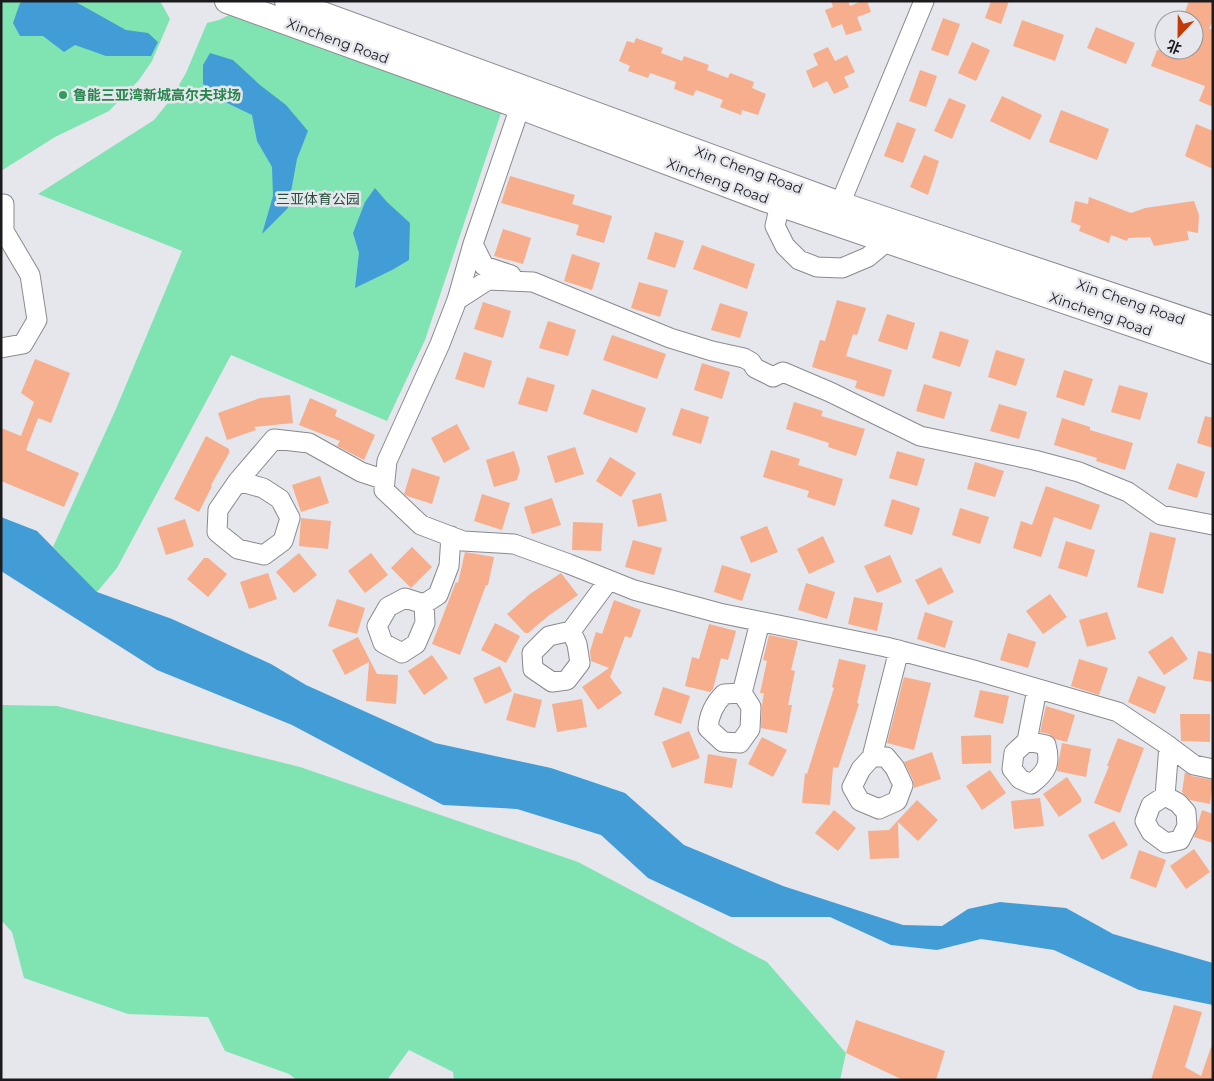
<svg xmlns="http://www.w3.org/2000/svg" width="1214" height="1081" font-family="Montserrat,'Noto Sans SC',sans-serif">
  <rect width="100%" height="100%" fill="#e6e6ed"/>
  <!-- green -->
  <path fill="#80e3b2" d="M1 1H160L170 19 152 61 139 80 109 111 55 137 1 171Z
    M233 13 320 44 501 113 425 340 387 421 231 355 117 568 97 592 53 547 116 409 182 251 38 194 154 120 171 99 186 73 207 23 219 20Z
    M1 705 57 706 300 767 578 862 767 962 846 1053 840 1080H454L453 1072 409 1050 387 1080H297L289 1074 225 1051 208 1017 128 1014 24 978 12 932 1 920Z"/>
  <!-- water -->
  <path fill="#429dd7" d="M23 1H74L126 30 148 33 158 42 151 56H106L75 45 64 52 43 36H20L13 23 20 3Z
    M210 53 233 60 260 85 286 105 308 131 297 159 288 208 262 234 273 196 272 167 257 141 252 115 225 102 203 84V65Z
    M375 188 387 202 410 223 409 260 392 270 355 288 359 253 353 233 365 202Z
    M1 517 37 531 97 592 172 619 271 664 306 685 435 743 551 768 625 793 684 845 783 886 903 925 942 926 968 909 1000 902 1066 908 1113 934 1213 963V1005L1139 990 1054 950 981 939 937 950 891 945 830 917H731L648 878 601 835 517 809 443 805 292 725 157 670 1 571Z"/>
  <!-- building -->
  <path fill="#f6ae8c" d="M831 1H848L850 6 862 1H867L871 12 857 17 862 30 846 35 842 24 832 28 825 10 833 7Z
    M991 1H1009L1001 24 985 18Z
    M1189 1H1213V20L1209 29H1213V107L1199 101 1205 86 1151 66 1157 50H1194V20H1182Z
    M943 18 960 24 948 56 931 50Z
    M1022 20 1064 35 1055 61 1013 46Z
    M1096 27 1135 43 1126 64 1087 48Z
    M636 38 663 48 661 53 682 61 684 56 709 65 707 70 728 78 730 73 754 82 752 88 766 94 758 115 742 110 741 115 720 107 723 100 696 90 693 96 674 89 676 82 650 73 648 78 628 71 630 66 619 61 627 41 634 43Z
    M972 42 990 50 976 81 958 73Z
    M828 47 835 61 847 55 855 72 844 77 849 87 834 94 827 81 813 88 806 71 818 65 813 54Z
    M920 70 937 76 926 107 909 101Z
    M1002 96 1042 115 1030 140 990 121Z
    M949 98 966 105 952 139 934 131Z
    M1061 110 1109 129 1097 160 1049 142Z
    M897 122 916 129 903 163 884 156Z
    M1196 124 1213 131V169L1185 156Z
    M924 155 939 161 928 195 910 187Z
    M510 176 575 195 572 204 612 216 604 243 576 235 579 225 501 203Z
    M1089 197 1131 213 1145 208 1194 201 1199 215 1198 233 1187 231 1189 240 1154 246 1150 237 1128 238 1127 241 1111 235 1109 243 1079 231 1081 226 1071 222 1075 201 1088 204Z
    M503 229 531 238 523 264 494 256Z
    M655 232 684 241 675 268 647 259Z
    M702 245 755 264 747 289 693 269Z
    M572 254 600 263 592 290 564 281Z
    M639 282 668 290 660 317 631 308Z
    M837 300 866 308 857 335 853 334 846 356 892 370 884 397 855 388 857 381 812 367 820 340 825 341Z
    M483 302 511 311 503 338 474 329Z
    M720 303 748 312 740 338 711 330Z
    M887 314 915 323 907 350 878 341Z
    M548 321 576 330 568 356 539 348Z
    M940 331 969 340 960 367 932 358Z
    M612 335 666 354 657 379 603 360Z
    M996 350 1025 359 1016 386 988 377Z
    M464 352 492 361 484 388 455 379Z
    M35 359 70 373 51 423 38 418 26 450 79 473 64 507 1 481V428L21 436 34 402 21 393Z
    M702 363 730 372 722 399 694 390Z
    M1064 370 1093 379 1084 406 1056 397Z
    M527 377 555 385 547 412 518 404Z
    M924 384 952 392 944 419 916 411Z
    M1119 385 1148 393 1140 420 1111 412Z
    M592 389 646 408 637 433 583 414Z
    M290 395 293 423 254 427 256 430 227 440 218 413 260 398Z
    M310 398 337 410 335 416 375 435 364 460 337 446 340 441 299 425Z
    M794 402 823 411 821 416 865 429 856 456 828 447 829 443 786 429Z
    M999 404 1027 412 1019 439 990 431Z
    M681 408 709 417 701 444 672 435Z
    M1205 416 1213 418V448L1197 443Z
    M1062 418 1090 427V430L1133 443 1125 470 1096 461 1097 458 1054 445Z
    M457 424 470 449 444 463 431 438Z
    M206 436 229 449V453L211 485 212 486 199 512 174 499Z
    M575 447 584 474 555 483 547 456Z
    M771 450 800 459 798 465 843 479 835 506 807 497 809 491 763 477Z
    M514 451 520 470 517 480 494 487 486 460Z
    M897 451 925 459 917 486 889 478Z
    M610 457 636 473 621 497 596 481Z
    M975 462 1004 471 995 497 967 489Z
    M1177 463 1205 472 1197 498 1168 489Z
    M412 468 440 477 432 504 407 496 404 494Z
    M320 476 329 503 301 512 292 485Z
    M1046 486 1100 505 1091 530 1054 517 1041 557 1013 548 1021 521 1032 525Z
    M661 493 667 521 638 527 632 500Z
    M482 494 510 503 502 530 474 521Z
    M552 498 561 525 532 534 524 507Z
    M892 499 920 508 912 535 884 526Z
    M960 508 989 517 980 544 952 535Z
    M301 518 331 521 328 549 299 546Z
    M185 519 194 546 166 555 157 528Z
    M573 522 603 523 601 551 572 550Z
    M767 526 778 552 751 563 740 537Z
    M1150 532 1176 538 1163 594 1137 587Z
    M823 536 835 562 809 574 797 549Z
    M633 540 662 548 654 575 625 567Z
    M1066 541 1095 550 1087 577 1058 568Z
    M412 547 432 567 411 588 391 568Z
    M465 552 494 557 488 585H486L460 655 432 644 456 582 458 583Z
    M299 553 317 575 294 593 276 572Z
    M371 553 388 575 365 593 348 571Z
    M890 555 902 582 877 593 864 566Z
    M204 558H208L227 574 208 597 187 579Z
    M722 565 751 574 742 601 714 592Z
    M941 567 954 592 928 605 915 580Z
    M268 573 277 599 249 609 240 582Z
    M561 573 578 595 548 616 528 633H525L507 614 530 594Z
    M806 583 835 592 827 619 798 610Z
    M1050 594 1067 617 1043 634 1026 611Z
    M854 597 883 603 877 631 848 624Z
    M337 599 365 608 357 634 328 626Z
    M614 600 641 610 631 638 625 636 610 677 622 693 598 710 582 687 609 668 591 661 590 651 596 632 602 634Z
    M925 612 953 621 945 648 917 639Z
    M1107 612 1116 639 1087 647 1079 620Z
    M495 623 520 636 506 663 481 650Z
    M709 624 736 631 728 660 721 658 713 689 710 692 685 686 692 657 699 659Z
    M1008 633 1036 642 1028 668 1000 660Z
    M769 635 798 641 791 670 795 671 788 705H792L787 733 761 728 762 705 764 693H760L767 661 763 660Z
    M1172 636 1188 659 1164 675 1148 652Z
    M358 637 377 674 398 675 396 704 366 701 369 662 345 675 332 650Z
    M1198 651 1213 654V682L1193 679Z
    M432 655 448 678 424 695 408 671Z
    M839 659 866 665 857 703 859 704 838 768 833 767 830 805 802 803 805 773 807 774 834 688 832 687Z
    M1079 659 1108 668 1099 695 1071 686Z
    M500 666 512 691 485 704 473 678Z
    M1138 676 1166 687 1155 714 1128 702Z
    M904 677 931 683 914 750 887 743Z
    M663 687 690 696 681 724 654 715Z
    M980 690 1009 696 1003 724 974 717Z
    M514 693 542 700 535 728 506 720Z
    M582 699 587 727 557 732 552 704Z
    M1046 706 1075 715 1067 742 1055 739 1049 734 1040 732Z
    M1180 714H1210V742L1181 741Z
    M689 731 700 758 672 768 662 742Z
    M991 735V763L962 764 961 736Z
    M762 737 787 750 773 777 748 764Z
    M1118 738 1144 748 1120 813 1094 803 1109 766H1107Z
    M1062 743 1091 749 1086 777 1057 771Z
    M932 752 941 779 914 788 913 780 904 762Z
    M708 754 737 759 732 788 704 783Z
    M990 770 1006 793 982 810 966 786Z
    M1185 772 1192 776 1213 780 1210 804 1190 800 1182 792Z
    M1067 777 1081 798V802L1059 817 1043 794Z
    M1040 798 1044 826 1014 829 1011 801Z
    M917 800 938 820 918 841 898 822 899 858 870 859 868 831 889 830Z
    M834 810 856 828 838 851 815 833Z
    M1202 810 1213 814V843L1194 837Z
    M1114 821 1128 845 1102 860 1088 835Z
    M1194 849 1210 872 1186 889 1170 866Z
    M1139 850 1166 860 1156 888 1130 878Z
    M1174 1005 1202 1012 1185 1067 1201 1076 1211 1047 1213 1048V1080H1151Z
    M856 1020 945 1051 936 1080H903L846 1053Z"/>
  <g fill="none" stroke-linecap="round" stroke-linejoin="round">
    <defs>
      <path id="minor" d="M780 204 775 226 785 246 799 260 817 267 842 268 868 257 887 241
        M840 204 924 1
        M473 244 484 266 511 275
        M457 300 473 244 520 107
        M1 348 23 344 37 320 30 275 4 231V204
        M238 481 263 488 280 499 290 518 283 541 264 555 238 549 217 532 218 510 238 481 274 439 309 443 361 472 385 480
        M1213 525 1161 515 1128 492 1079 472 1034 460 920 436 830 392 783 372 773 377 755 368 751 362 744 358 712 351 670 338 533 282 488 280 457 300 440 344 387 461 384 490 421 525 463 541 514 544 569 564 634 590 719 613 886 647 977 671 1118 712 1163 742 1194 765 1213 769
        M424 604 425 623 416 644 402 653 383 643 377 626 388 607 405 598 424 604 438 595 449 566 451 536
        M571 631 577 644 580 663 567 680 552 682 533 669 532 653 549 636 571 631 609 580
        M742 693 724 694C714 704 709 714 708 728L723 742 740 743 750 729 751 707 742 693 760 622
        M1027 741 1046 745C1051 764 1047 772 1031 784L1020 779 1012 769 1014 753 1027 741 1037 689
        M872 757H886L895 768 903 785 897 801 879 809 860 801 852 787 861 769 872 757 899 650
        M1165 796 1178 803 1186 812 1187 826 1180 840 1166 843 1151 832 1145 821 1151 805 1165 796 1169 746"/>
      <path id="major" d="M227 1 507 102 767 200 1213 352
        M287 1 840 204 1213 329"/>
    </defs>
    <!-- minor casing -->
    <use href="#minor" stroke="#8a8990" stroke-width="21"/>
    <!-- major casing -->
    <use href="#major" stroke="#8a8990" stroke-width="26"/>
    <!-- minor -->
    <use href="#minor" stroke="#fff" stroke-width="19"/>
    <!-- major -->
    <use href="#major" stroke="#fff" stroke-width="24"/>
  </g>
  <!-- markers -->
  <circle fill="#2e9e5b" stroke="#e6e6ed" stroke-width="2" cx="63" cy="95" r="5"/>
  <g text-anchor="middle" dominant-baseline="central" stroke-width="5" stroke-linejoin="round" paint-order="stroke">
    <!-- street labels -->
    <g font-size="14" fill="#1b1b1e" stroke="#e6e6ed">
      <text transform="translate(338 41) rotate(20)">Xincheng Road</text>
      <text transform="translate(749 170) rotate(20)">Xin Cheng Road</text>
      <text transform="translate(718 181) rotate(20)">Xincheng Road</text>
      <text transform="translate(1131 302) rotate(19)">Xin Cheng Road</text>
      <text transform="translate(1101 314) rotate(19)">Xincheng Road</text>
    </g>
    <!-- leisure labels -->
    <g font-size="14" font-weight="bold" fill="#27864d" stroke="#e6e6ed" text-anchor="start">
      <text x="73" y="95">鲁能三亚湾新城高尔夫球场</text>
    </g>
    <!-- park labels -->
    <g font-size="14" fill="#25513c" stroke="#e6e6ed">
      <text x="318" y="199">三亚体育公园</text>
    </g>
  </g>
  <!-- border -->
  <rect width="1214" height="1081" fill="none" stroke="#1b1b1e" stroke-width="5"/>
  <!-- north arrow -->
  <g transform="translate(1179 35) rotate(202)"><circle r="24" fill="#e6e6ed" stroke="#95959a"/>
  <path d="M0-4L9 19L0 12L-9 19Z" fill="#c23a05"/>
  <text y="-8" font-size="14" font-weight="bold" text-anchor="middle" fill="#1b1b1e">北</text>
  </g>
</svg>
